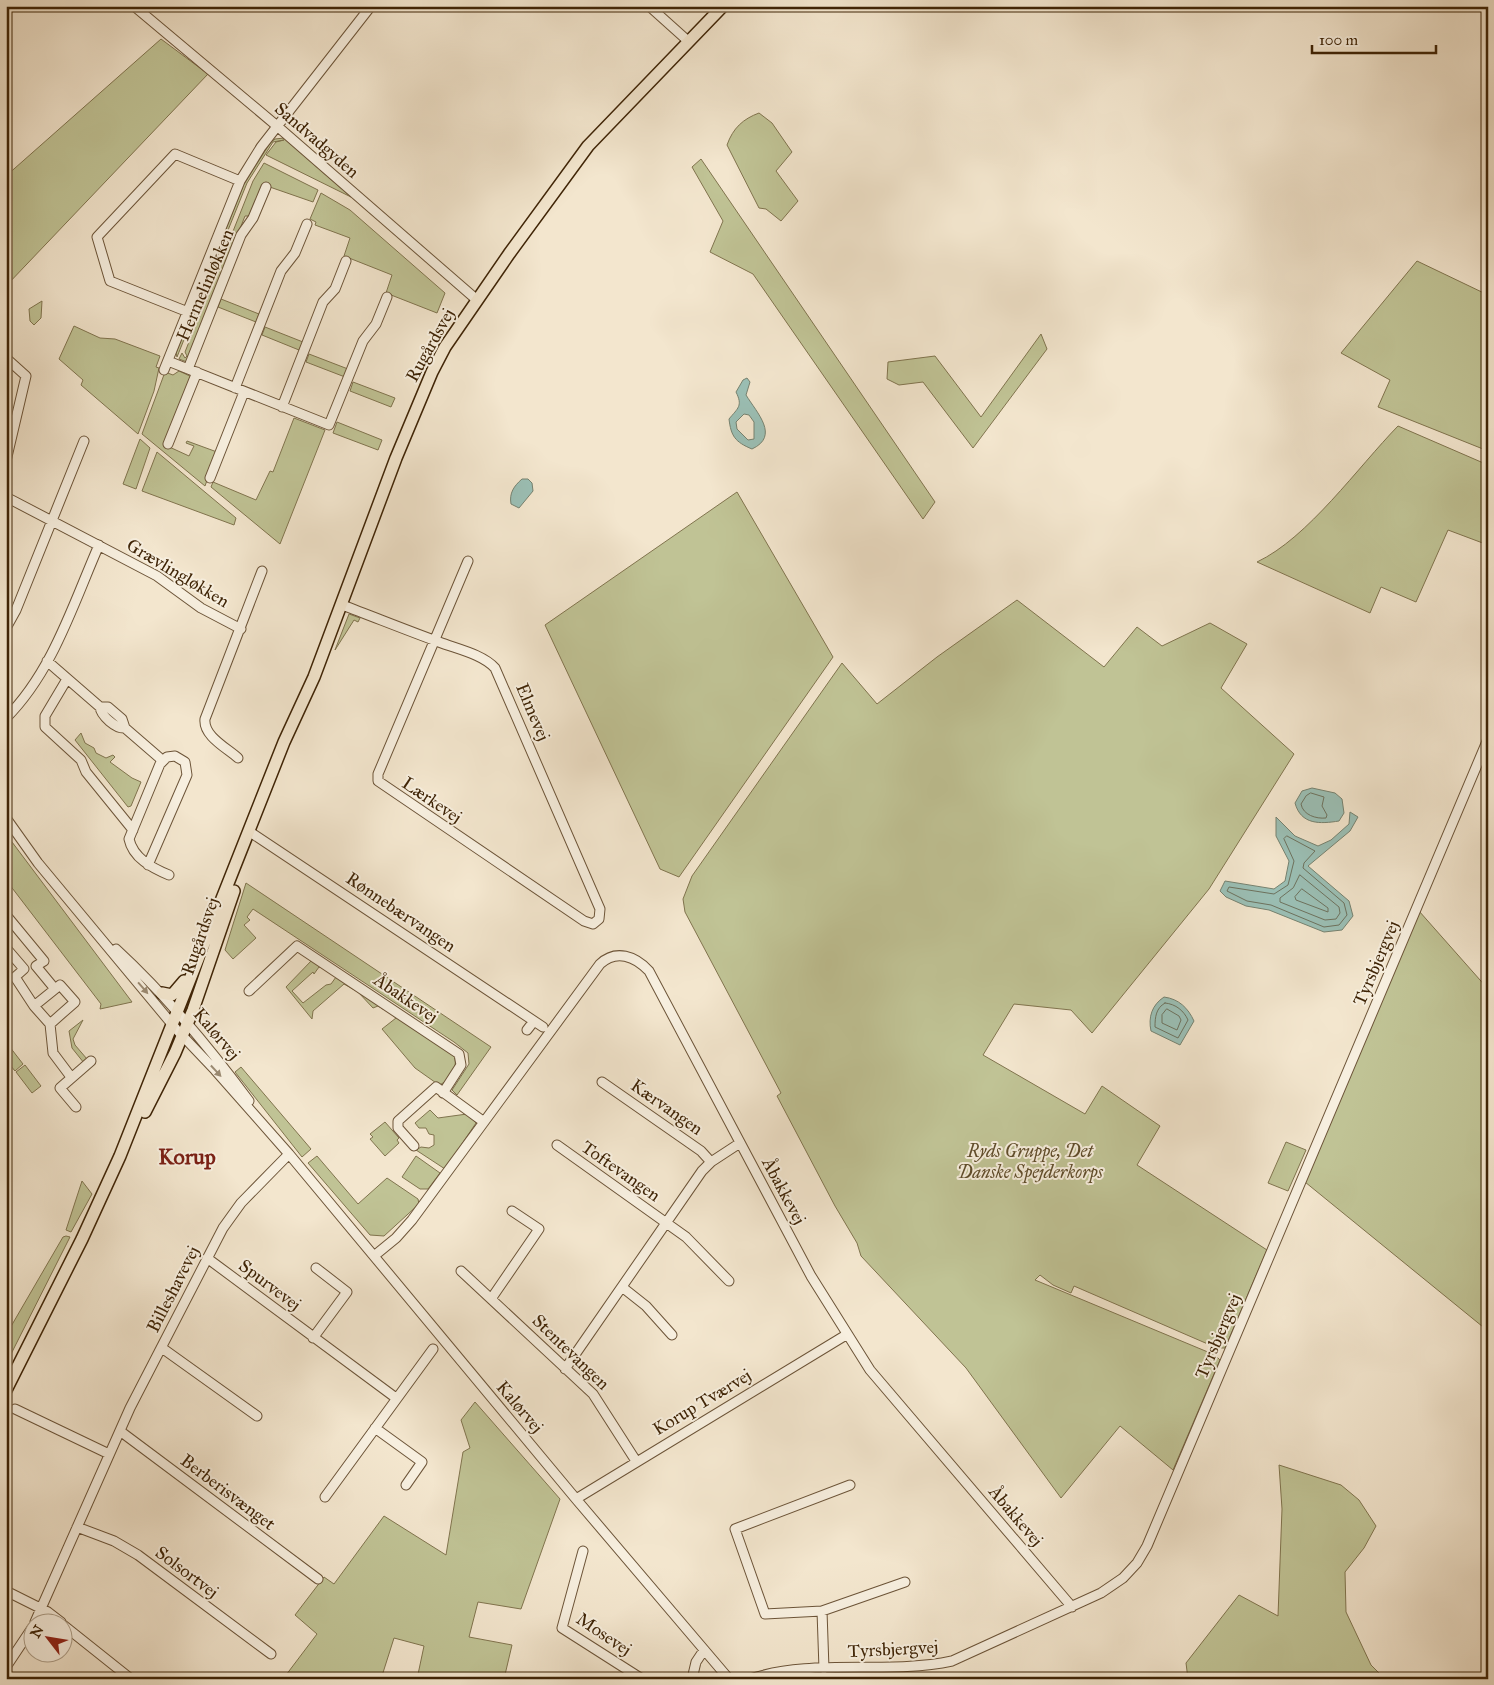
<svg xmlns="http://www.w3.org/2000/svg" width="1494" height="1685" font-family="'IM FELL Great Primer',serif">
  <rect width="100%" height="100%" fill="#f3e6ce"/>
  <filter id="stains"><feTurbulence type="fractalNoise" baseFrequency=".004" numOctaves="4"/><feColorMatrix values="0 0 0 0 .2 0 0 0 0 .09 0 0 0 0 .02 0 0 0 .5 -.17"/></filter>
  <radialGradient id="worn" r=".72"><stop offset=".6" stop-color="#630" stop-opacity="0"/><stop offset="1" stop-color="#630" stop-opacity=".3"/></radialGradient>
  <!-- green -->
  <path fill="#c0c395" stroke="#80744e" d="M161 39 208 74 6 286V176Z
    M759 113 772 123 792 152 776 171 798 201 781 221 766 209 759 208 727 145C733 128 743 119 759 113Z
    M284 138 351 197 266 155 276 142 284 140 273 142 247 183 177 357 176 353 244 184 270 143 275 139Z
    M701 159 935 502 923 519 753 274 710 252 723 221 692 167Z
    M264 163 318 190 313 202 264 185 249 216H245L187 362 179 359 182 353 185 358 187 356 185 352 253 181Z
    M321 193 350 210 445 293 437 313 386 293 392 275 344 256 350 238 315 225 316 222 310 219Z
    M1417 261 1488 295V451L1378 407 1390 380 1341 353Z
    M221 299 259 314 256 322 218 307Z
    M42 301 41 318 34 325 30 321 29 309Z
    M74 326 100 338 115 339 160 356 156 367 159 368 154 391 138 434 81 385 83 380 59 359Z
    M265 327 303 342 299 350 262 335Z
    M1041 334 1047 349 973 448 923 382 899 385 887 379 888 362 935 356 981 417Z
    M309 354 348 369 345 377 306 362Z
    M179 371 192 377 165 445 189 456 194 446 186 443 187 441 217 452 205 486 142 434 165 372 173 375Z
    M353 382 395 398 391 407 350 391Z
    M294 418 325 430 280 544 211 487 213 482 256 500 270 471 273 472Z
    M337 422 382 440 378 450 333 433Z
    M1398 426 1488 465V545L1448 530 1416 602 1381 587 1370 613 1257 562C1308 538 1358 467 1398 426Z
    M140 439 150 448 136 489 123 484Z
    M157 452 236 518 234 525 142 491Z
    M737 492 833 657 679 877 660 869 545 625Z
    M1017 600 1104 667 1137 627 1162 646 1210 623 1247 644 1221 688 1294 754 1209 889 1092 1033 1071 1010 1014 1004 983 1055 1085 1114 1102 1086 1160 1126 1137 1165 1267 1250 1225 1348H1217L1074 1286 1071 1293 1053 1285 1040 1275 1035 1280 1215 1355 1220 1360 1173 1470 1120 1426 1061 1498 966 1368 861 1256 857 1243 835 1206 777 1096 781 1093 685 912 683 899 692 876 842 663 877 704 937 657Z
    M349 614 360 618 358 622 354 620 335 650Z
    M81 733 85 743 94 748 96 753 106 758 113 755 115 757 110 762 132 778 141 782 131 806 128 807 75 740Z
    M6 834 132 1002 100 1009 101 1004 6 880Z
    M246 883 491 1047 457 1095 452 1090 469 1064 468 1053 454 1042 253 909 247 917 250 920 244 925 256 938 233 959 225 950Z
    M1419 911 1488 989V1331L1305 1182Z
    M312 960 326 969 319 967 314 974 313 972 292 991 303 1003 326 985 331 984 336 977 332 973 383 1009 378 1006 373 1008 358 992 344 984 313 1011 312 1019 286 987Z
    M391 1014 452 1053C461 1064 450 1081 439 1085L415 1068 382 1029 396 1018Z
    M83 1020 73 1039 75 1045 87 1059 84 1063 72 1048 69 1031Z
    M6 1042 23 1064 15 1071 6 1060Z
    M25 1065 41 1086 32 1093 16 1072Z
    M241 1067 311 1149 302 1157 235 1072Z
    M430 1110 438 1118 467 1114 476 1123 445 1169 416 1150 421 1147 429 1148 434 1145V1135L429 1134 426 1128H419L415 1123Z
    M385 1122 399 1138 397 1140 399 1143 385 1156 370 1139 373 1137 370 1134Z
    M1286 1142 1306 1150 1288 1191 1268 1183Z
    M317 1156 358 1204 387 1178 418 1199 419 1204 384 1236 370 1235 308 1163Z
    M416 1156 440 1173 428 1189H420L402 1177Z
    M82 1181 92 1194 71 1232 66 1230Z
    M66 1236 70 1237 6 1364V1335L63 1237Z
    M475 1402 560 1499 521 1609 478 1602 469 1637 512 1645 504 1679H417L424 1646 394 1638 381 1679H283L317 1634 295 1615 324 1577 334 1584 384 1516 446 1555 463 1452 470 1448 461 1420Z
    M1279 1465 1341 1485 1359 1500 1376 1526 1364 1548 1345 1572 1346 1612 1371 1665 1385 1679H1188L1186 1663 1239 1595 1278 1616 1282 1509Z"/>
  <!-- water -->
  <path fill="#9bc0b6" stroke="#768270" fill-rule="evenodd" d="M747 378 750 382 746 395C757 413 780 436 752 449 735 442 731 436 729 419 738 408 743 406 736 392L743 380ZM744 414 749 415 754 422V439L748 440 737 429 736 422Z
    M522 479H528L532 483 533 491 519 508 511 504C509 493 514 486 522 479Z
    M1312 788 1335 793 1342 799 1344 813 1339 821C1320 824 1301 825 1295 803L1302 791Z
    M1350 812 1358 817 1350 831 1308 866 1349 901 1353 916 1342 930 1324 932 1269 910 1246 906 1226 897 1220 891 1225 881 1274 889 1285 881 1289 861 1276 836V817L1295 836 1318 846 1331 840 1349 824Z
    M1164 997C1179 999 1188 1008 1194 1021L1180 1045 1151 1031C1148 1017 1152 1005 1164 997Z"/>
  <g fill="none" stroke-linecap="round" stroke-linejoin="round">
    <!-- shore -->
    <path stroke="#6d725e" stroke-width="1" d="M1311 793 1324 797 1322 806 1327 815 1326 818C1316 819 1303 815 1301 804L1306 796Z
      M1287 836 1315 851 1304 863 1303 868 1344 903 1347 915 1339 925 1324 927 1271 905 1247 901 1227 891 1229 887 1274 894 1288 885 1294 861 1284 839Z
      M1300 875 1339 907 1340 913 1336 919 1325 920 1280 902V898L1293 888Z
      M1302 889 1328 908V912L1296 900 1295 897Z
      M1165 1003C1176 1004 1184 1011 1188 1020L1178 1038 1155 1027C1155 1017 1156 1008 1165 1003Z
      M1167 1009 1179 1016 1181 1020 1177 1030 1162 1023V1015Z"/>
    <defs>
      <path id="minor" d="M134 6 277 126 477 300
        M649 6 688 41
        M188 312 110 281 97 237 175 154 240 181
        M6 358 26 376 6 461
        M168 361 329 425 363 341 376 324 387 297
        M188 369 241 235 253 218 266 187
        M164 370 240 181 261 147 371 6
        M235 388 281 271 295 253 307 224
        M282 407 323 302 335 289 346 261
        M168 444 197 372
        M210 478 244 392
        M6 497 157 576 201 608 241 629
        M342 605C374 617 406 630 439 642 457 649 482 654 495 668L600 909 599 919 593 924 584 921 378 781V774L468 561
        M6 628 16 610 84 441
        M47 661 100 707H108L122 719 125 728 162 760
        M67 679 45 716V727L81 760 86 772 133 830
        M100 707C101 716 116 729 125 728
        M6 718C53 671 73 604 99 545
        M238 758C227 748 203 736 205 719L262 571
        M6 818 38 863 176 1029 215 1070 289 1154 576 1499 729 1679
        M250 832 543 1027
        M148 865 187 775 185 762 175 756 167 757 160 764 129 839C133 858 152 868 169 875
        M6 915 44 961 36 966 55 989
        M6 948 24 969 15 977 34 1006 60 985 75 1002 50 1024
        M116 949C166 995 209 1047 249 1101
        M249 991 297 946 459 1054 461 1065 443 1093
        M34 1006 50 1024 53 1053 71 1077
        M527 1030 534 1021
        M602 1082 701 1151 711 1162
        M76 1107 60 1088 91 1061
        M557 1145 686 1237 729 1281
        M414 1146 398 1128V1121L436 1087 484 1122
        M374 1256 396 1238 412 1220 600 964C616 949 635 956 649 971L811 1276 870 1370 1072 1607
        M207 1258 396 1398
        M461 1271 593 1394 636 1461
        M622 1287 646 1306 672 1335
        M491 1299 539 1229 512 1211
        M313 1338 347 1292 316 1268
        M162 1348 257 1416
        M565 1369 702 1171 711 1162 740 1143
        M15 1409 109 1454
        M375 1428 422 1462 406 1485
        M120 1431 318 1579
        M850 1485 735 1529 765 1614 822 1611 905 1582
        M325 1497 433 1349
        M576 1499 846 1335
        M77 1527 114 1541 138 1555 271 1654
        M583 1551 562 1628 642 1679
        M6 1591 48 1612 61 1622
        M822 1611 824 1669
        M35 1622 130 1408 223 1228 241 1203 289 1154
        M62 1624 131 1679
        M6 1667 32 1628
        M692 1679 696 1662 704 1650
        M750 1679C814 1658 887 1675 952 1661L1101 1593 1123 1578 1137 1563 1147 1546 1488 739"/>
      <path id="major" d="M162 993 172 995 184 981
        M145 1112 175 1053 193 1010 234 891
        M6 1390 82 1239 120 1156 284 742 314 677 396 458 432 372 445 347 509 254 588 146 723 6"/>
    </defs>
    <!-- minor casing -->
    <use href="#minor" stroke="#6c5438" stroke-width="11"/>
    <!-- major casing -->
    <use href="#major" stroke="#3f2406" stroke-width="14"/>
    <!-- minor -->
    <use href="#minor" stroke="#f7efdf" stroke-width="9"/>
    <!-- major -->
    <use href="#major" stroke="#f3e6ce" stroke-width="11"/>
  </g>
  <!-- one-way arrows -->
  <defs><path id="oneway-solid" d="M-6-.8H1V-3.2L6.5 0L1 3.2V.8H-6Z" transform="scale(1.25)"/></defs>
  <g fill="#9b8a72">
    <use href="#oneway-solid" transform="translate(143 988) rotate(49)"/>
    <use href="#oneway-solid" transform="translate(216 1071) rotate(47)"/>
  </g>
  <g text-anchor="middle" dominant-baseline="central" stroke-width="4" stroke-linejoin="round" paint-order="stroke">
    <!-- street labels -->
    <g font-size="18" fill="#3f2406" stroke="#f7efdf">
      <text transform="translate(317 140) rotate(41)">Sandvadgyden</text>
      <text transform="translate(205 285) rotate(-67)">Hermelinløkken</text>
      <text transform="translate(430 345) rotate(-61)">Rugårdsvej</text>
      <text transform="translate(178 573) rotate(31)">Grævlingløkken</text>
      <text transform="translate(533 712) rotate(67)">Elmevej</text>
      <text transform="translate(432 800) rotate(34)">Lærkevej</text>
      <text transform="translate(401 912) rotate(34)">Rønnebærvangen</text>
      <text transform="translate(200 936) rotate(-71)">Rugårdsvej</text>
      <text transform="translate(1376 963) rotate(-67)">Tyrsbjergvej</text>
      <text transform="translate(406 998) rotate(34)">Åbakkevej</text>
      <text transform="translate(217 1034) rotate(50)">Kalørvej</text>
      <text transform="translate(667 1107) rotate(35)">Kærvangen</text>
      <text transform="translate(621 1171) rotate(35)">Toftevangen</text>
      <text transform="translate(784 1191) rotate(62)">Åbakkevej</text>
      <text transform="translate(270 1285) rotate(37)">Spurvevej</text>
      <text transform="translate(173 1289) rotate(-63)">Billeshavevej</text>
      <text transform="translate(1218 1336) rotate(-67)">Tyrsbjergvej</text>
      <text transform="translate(571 1352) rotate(44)">Stentevangen</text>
      <text transform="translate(702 1402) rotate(-31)">Korup Tværvej</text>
      <text transform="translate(520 1407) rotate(50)">Kalørvej</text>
      <text transform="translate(228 1492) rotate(37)">Berberisvænget</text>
      <text transform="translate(1016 1516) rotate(50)">Åbakkevej</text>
      <text transform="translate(187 1572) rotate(37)">Solsortvej</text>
      <text transform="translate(604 1634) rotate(34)">Mosevej</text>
      <text transform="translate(893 1649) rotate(-3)">Tyrsbjergvej</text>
    </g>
    <!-- park labels -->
    <g font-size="18" font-style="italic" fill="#5f4c2a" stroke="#f7efdf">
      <text x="1030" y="1151">Ryds Gruppe, Det<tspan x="1030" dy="21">Danske Spejderkorps</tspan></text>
    </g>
    <!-- district labels -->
    <g font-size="22" font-weight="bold" fill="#7a1f14" stroke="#f7efdf">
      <text x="187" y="1156">Korup</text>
    </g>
  </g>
  <!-- margin -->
  <rect width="1494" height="1685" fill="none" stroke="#f3e6ce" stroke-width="25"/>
  <rect x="8" y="8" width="1479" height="1670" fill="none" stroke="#3f2406" stroke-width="2.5"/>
  <rect x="12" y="12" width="1469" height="1660" fill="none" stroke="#3f2406"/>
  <!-- north arrow -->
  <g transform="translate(48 1638) rotate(301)"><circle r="24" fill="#f7efdf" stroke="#ad9e88"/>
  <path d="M0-4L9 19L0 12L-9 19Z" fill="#8f2418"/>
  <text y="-8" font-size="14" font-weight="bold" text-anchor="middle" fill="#3f2406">N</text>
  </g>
  <!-- scale -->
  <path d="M1312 45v8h124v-8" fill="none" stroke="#3f2406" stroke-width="2.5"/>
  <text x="1319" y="45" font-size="15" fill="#3f2406" stroke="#f7efdf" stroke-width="4" paint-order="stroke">100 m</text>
  <rect width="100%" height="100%" filter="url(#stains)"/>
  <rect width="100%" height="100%" fill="url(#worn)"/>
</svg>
